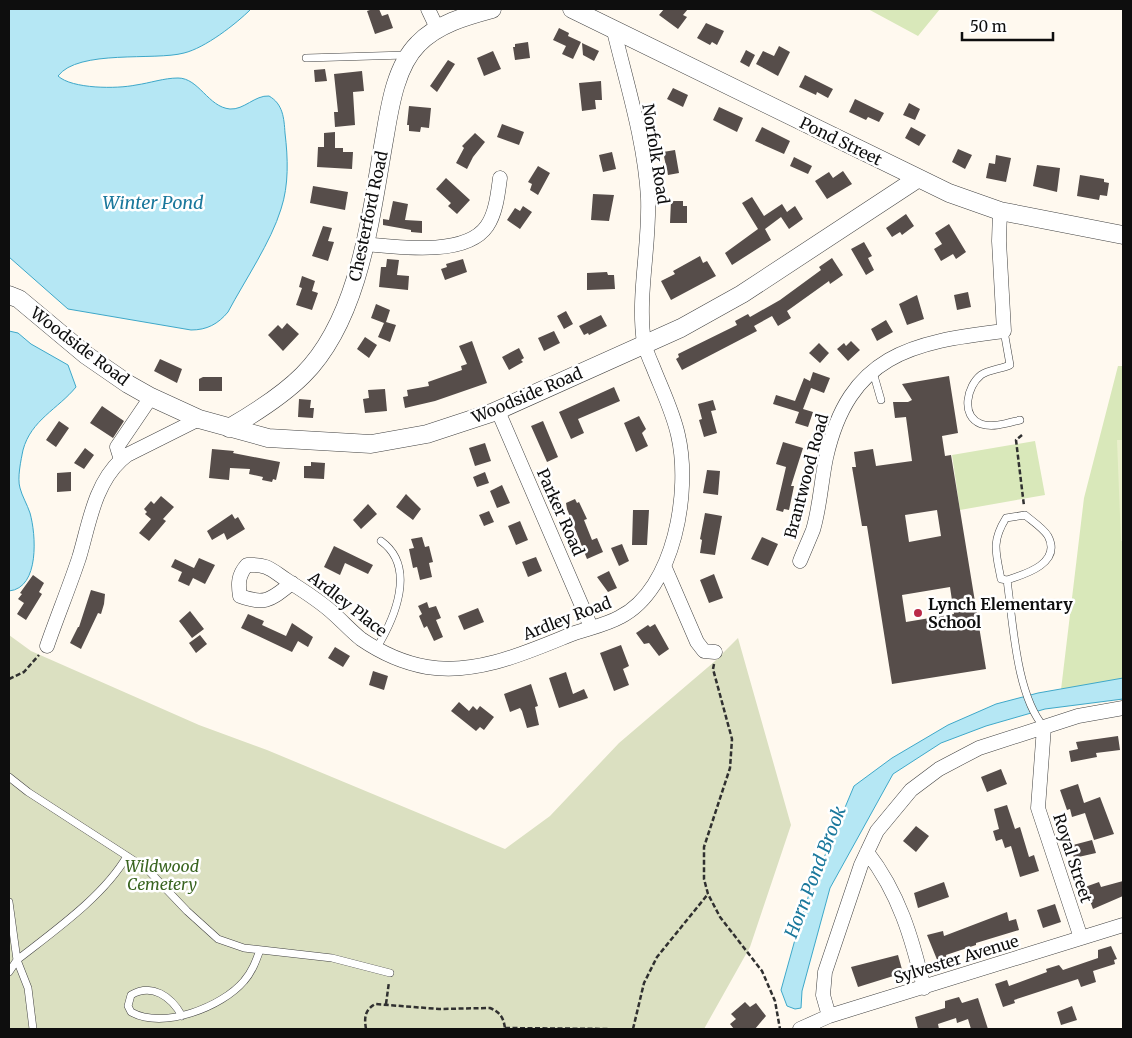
<svg xmlns="http://www.w3.org/2000/svg" width="1132" height="1038" font-family="Merriweather,serif">
  <rect width="100%" height="100%" fill="#fff9ef"/>
  <!-- green -->
  <path fill="#d9e8ba" d="M868 9H940L918 36Z
    M1118 366H1123V699L1060 698 1084 498Z
    M1035 441 1045 495 960 510 952 455Z"/>
  <!-- cemetery -->
  <path fill="#dbe0c1" d="M9 635 31 651 199 725 267 750 505 849 550 816 619 743 714 662 738 638 791 825 750 947 704 1029H9Z"/>
  <!-- pitch -->
  <path fill="#e9efcb" d="M1117 440H1123V541H1121Z"/>
  <!-- water -->
  <path fill="#b5e7f4" stroke="#3ea8c9" d="M9 9H251C236 24 205 48 184 53 155 61 78 49 58 76 72 89 117 89 136 85 150 83 164 78 178 78 199 78 208 107 230 109 244 110 255 95 269 96 283 104 284 118 285 133 288 158 289 185 281 209 271 242 245 280 228 312 218 324 207 330 191 330L68 309 9 257Z
    M9 331 18 333 31 344 68 365 76 387C58 409 31 420 23 450 21 460 17 478 20 488 22 496 27 504 30 513 36 534 40 588 9 591Z
    M1123 678V699L1045 709 986 726 941 743 893 774 830 888 802 991 801 1008 795 1009 787 1006 781 990 796 936 810 891 854 786 892 758 948 725 996 704 1038 693Z"/>
  <!-- building -->
  <path fill="#564d4a" fill-rule="evenodd" d="M373 9H379L382 16 388 14 393 28 375 34 367 11Z
    M664 9H688L683 15 687 17 678 29 659 15Z
    M706 23 724 31 717 45 712 42 710 45 697 38Z
    M559 28 569 33 568 36 581 42 573 59 562 54 566 46 553 40Z
    M528 42 530 58 515 60 513 47H515V44Z
    M582 43 599 51 594 61 583 55Z
    M779 46 790 52 778 76 756 64 763 51 774 56Z
    M746 50 755 55 749 67 740 62Z
    M493 51 501 69 484 76 477 58Z
    M448 60 455 64 437 92 430 86Z
    M325 69 327 81 315 82 314 70Z
    M362 71 364 91 353 92 355 125 335 127 334 112H338L334 74Z
    M805 75 833 89 828 98 817 92 816 95 799 87Z
    M601 81 602 100H595L596 109 582 111 579 83Z
    M673 88 688 95 683 107 667 99Z
    M855 99 884 113 879 122 868 117 866 120 849 112Z
    M909 103 920 109 915 120 903 115Z
    M409 106 431 108 429 128 421 127 420 132 409 131V125H407Z
    M719 107 743 118 737 132 713 120Z
    M502 124 524 132 519 145 497 137Z
    M762 127 790 141 784 154 755 141Z
    M911 127 926 135 919 146 905 138Z
    M335 132V148H343V152H353L352 169 317 167 318 147H324V133Z
    M475 133 485 142 473 157 467 169 456 163 464 148 462 146Z
    M958 149 972 155 965 169 952 162Z
    M675 150 679 173 668 175 663 152Z
    M612 152 616 169 603 172 599 155Z
    M996 155 1011 158 1006 182 986 178 989 163 995 164Z
    M794 157 812 166 808 174 790 166Z
    M1037 165 1060 168 1057 192 1033 186Z
    M538 166 550 173 538 195 530 190 532 184 528 182Z
    M843 171 852 184 827 199 815 181 829 172 833 178Z
    M1080 175 1104 179V182L1109 183 1107 196 1100 195 1099 200 1077 196Z
    M446 178 470 200 457 214 448 206 451 203 436 189Z
    M313 186 348 192 345 210 310 203Z
    M593 194 614 195 609 221 591 220Z
    M752 197 764 216 782 204 787 212 795 206 803 219 789 229 781 217 765 229 771 240 732 265 725 253 758 229 742 203Z
    M393 201 408 204 405 220 422 221V233L411 232V230L383 225V219L389 220Z
    M671 201H683V206H687V223H670Z
    M523 206 532 212 520 229 507 220 515 208 520 211Z
    M906 214 914 226 902 235 900 232 892 237 886 228Z
    M949 224 966 252 956 259 953 254 941 261 934 249 942 244 935 233Z
    M323 226 332 228 328 241 334 242 328 261 312 256Z
    M864 242 872 256 868 258 874 270 866 275 851 249Z
    M700 256 703 263 707 261 716 276 671 300 661 281 675 274 673 271Z
    M832 258 843 275 830 284 829 281 787 311 791 318 778 326 772 316 754 326 757 331 682 370 676 359 679 357 678 354 737 325 735 321 748 314 750 317 780 300 821 270 819 267Z
    M387 259 399 260 397 275 409 276 408 290 379 287 381 267H386Z
    M463 259 467 272 445 280 441 269 447 267 446 264Z
    M607 272 608 275H614L615 289 587 290V273Z
    M302 276 315 281 312 291 318 293 312 310 296 305 302 288 299 287Z
    M968 292 971 307 957 310 954 295Z
    M917 295 924 319 907 325 899 304Z
    M376 304 390 310 386 322 396 325 390 342 378 337 384 323 371 318Z
    M566 311 573 324 564 329 557 316Z
    M601 315 607 326 589 335 588 333 584 335 579 326Z
    M886 320 893 332 877 341 871 329Z
    M287 323 299 334 283 351 268 335 278 325 282 329Z
    M554 331 560 343 544 351 538 338Z
    M365 337 377 345 369 358 357 349Z
    M472 341 487 383 435 401 405 408 403 397 408 396 407 390 429 386 428 382 462 370 461 366 467 364 459 346Z
    M851 341 860 350 848 361 837 349 844 343 846 346Z
    M819 343 829 353 820 363 809 353Z
    M519 348 524 358 521 360 523 362 509 370 502 357Z
    M160 359 182 369 177 383 154 371Z
    M813 372 830 378 824 393 811 388 803 409 813 412 808 427 795 423 799 412 773 404 776 395 795 401 804 378 810 381Z
    M949 376 958 433 942 436 945 456 951 455 986 669 892 684 867 526H862L852 467H856L854 452 873 449 876 466 912 461 906 417 895 418 893 402H908L912 400 902 384ZM937 510 941 536 909 542 905 515ZM950 587 954 614 906 622 902 595Z
    M203 377H222V391H199V379Z
    M614 387 620 401 578 419 584 433 571 439 559 412Z
    M385 389 387 411 365 413 363 399 369 398 368 390Z
    M299 399 311 400 310 408H314L313 418 298 417Z
    M713 400 716 410 711 411 717 433 704 437 699 420 702 419 698 404Z
    M102 406 124 421 113 438 90 423Z
    M639 416 646 429 642 433 648 446 636 452 624 423Z
    M59 421 69 428 56 447 46 440Z
    M543 421 558 457 547 462 531 426Z
    M783 442 803 448 791 486H794L789 510 784 509 783 512 776 510 786 467 776 464Z
    M485 443 491 461 475 466 469 448Z
    M85 448 94 455 84 469 74 463Z
    M212 449 234 451 233 453 280 462 276 480 273 479 272 482 262 480 263 477 249 474 250 469 230 468 229 480 209 478Z
    M311 462 325 463 324 479 304 478V466H311Z
    M707 470 720 471 718 495 703 493Z
    M71 472V491L57 492V473Z
    M485 472 489 483 477 487 473 477Z
    M502 485 510 503 497 508 490 491Z
    M406 494 421 509 413 520 396 507Z
    M161 496 174 507 163 519 166 521 149 541 139 533 151 519 145 514 147 512 144 509 151 501 154 504Z
    M575 499 577 503 579 502 587 519 584 520 592 540 597 538 603 552 587 559 567 509 566 503Z
    M368 504 377 514 361 529 353 520Z
    M633 510H649L647 545H632Z
    M489 511 494 522 484 526 479 515Z
    M705 513 722 516 715 555 700 553 702 540 700 539Z
    M232 514 235 519 238 517 245 529 227 540 224 533 212 540 207 531Z
    M520 521 528 540 516 545 508 526Z
    M422 537 425 547 429 546 433 562 429 563 432 577 420 580 417 567 413 568 409 549 414 548 411 539Z
    M762 537 778 544 768 566 751 559Z
    M622 544 629 561 619 566 611 548Z
    M334 546 373 565 368 574 345 563 340 575 324 567Z
    M536 557 542 571 528 577 522 562Z
    M199 558 215 565 205 584 193 578 189 586 178 581 182 572 171 567 175 559 194 568Z
    M609 571 617 588 608 592 597 577Z
    M714 574 723 598 709 603 700 580Z
    M33 575 44 583 39 592 42 594 26 620 17 614 24 603 18 599 22 594 20 593Z
    M91 590 105 594 104 604 101 614 98 613 81 649 70 643 78 627H79Z
    M427 602 429 608 436 606 441 618 436 620 443 637 434 641 427 626 424 628 419 616 422 614 418 606Z
    M478 608 484 622 464 630 458 616Z
    M190 611 204 629 192 638 179 621Z
    M248 614 264 621 262 625 286 636 292 623 313 637 308 647 298 641 292 652 241 628Z
    M655 624 669 649 659 656 649 643 644 644 636 633 648 625 650 627Z
    M200 635 207 644 196 653 189 643Z
    M621 645 629 666 623 669 629 685 614 691 600 653Z
    M335 647 350 656 343 667 328 658Z
    M373 671 388 676 384 690 369 685Z
    M566 672 573 694 584 689 588 698 559 708 549 678Z
    M531 684 538 706 535 707 539 725 527 728 522 711 520 708 510 712 504 694Z
    M459 702 469 711 473 706 477 710 480 706 494 717 484 730 480 727 476 731 451 711Z
    M1118 736 1120 750 1096 753 1097 757 1071 762 1069 751 1078 749 1076 742Z
    M1001 769 1007 784 987 792 981 777Z
    M1078 784 1084 803 1100 797 1114 834 1094 840 1085 813 1072 817 1070 809 1067 810 1060 790Z
    M1007 805 1015 829 1020 827 1029 857 1034 855 1039 871 1020 877 1011 846 1005 848 1002 839 996 841 993 831 999 829 994 809Z
    M916 826 929 836 916 852 903 841Z
    M1092 840 1096 853 1074 858 1071 848 1073 845Z
    M1123 881V896L1093 909 1085 887 1099 882 1101 887Z
    M944 882 949 897 918 908 914 893Z
    M1055 904 1061 922 1043 928 1037 910Z
    M1007 912 1009 921 1016 919 1019 930 976 943V945L946 955 947 959 938 962 927 935 943 931 944 936Z
    M1111 946 1117 959 1114 960 1115 964 1093 971 1096 982 1081 987 1078 979 1014 1000 1015 1003 1003 1007 995 984 1007 980 1009 986 1047 972 1046 969 1059 965 1063 970 1098 958V950Z
    M898 955 903 973 858 987 851 967Z
    M959 997 962 1003 978 998 988 1029H971L968 1019 957 1023 956 1018 938 1024 939 1029H918L915 1017 945 1008V1001Z
    M745 1002 750 1007 756 1003 766 1016 755 1029H734L730 1024 736 1019 731 1014Z
    M1072 1006 1077 1020 1061 1025 1057 1012Z"/>
  <g fill="none" stroke-linecap="round" stroke-linejoin="round">
    <defs>
      <path id="service" d="M306 58 406 55
        M1004 331 1010 365C1001 369 988 370 981 375 967 386 960 416 981 424 993 428 1008 423 1020 420
        M873 372 881 400
        M1007 580C1026 574 1062 563 1048 536 1043 528 1032 521 1025 515L1006 518C991 542 996 553 1001 579L1007 580C1013 622 1016 695 1044 727
        M376 649C395 618 417 567 381 541
        M9 777 28 792 147 869 187 911 218 939 244 948 332 958 390 973
        M9 902 17 960 28 988 33 1029
        M9 972 17 960C54 931 104 896 127 856
        M182 1016C171 996 152 983 131 995L128 1006 131 1012C163 1030 222 1007 244 981 252 972 256 961 260 950"/>
      <path id="minor" d="M428 9 437 28
        M364 244C397 247 466 257 487 226 496 213 498 193 500 178
        M498 411 591 627
        M121 460 127 455 199 419
        M800 561C804 551 809 540 813 530 820 507 821 482 826 458 849 355 911 342 1004 331L999 241 1000 211
        M665 568 697 642 704 651 715 652
        M292 583C272 598 267 606 240 596 238 584 238 575 247 565 269 564 271 570 288 581 304 591 320 601 334 614 343 622 351 631 361 639 380 652 404 663 427 667 475 675 523 654 567 636 584 629 604 626 620 617 675 589 691 490 678 435 673 412 662 390 653 367 650 360 646 351 644 343 637 295 650 246 648 198 645 142 627 85 614 31
        M47 646C57 617 69 588 79 558 89 525 94 485 121 460L117 447 151 397
        M1044 727 1038 808 1081 938
        M867 852C899 893 912 938 924 988
        M829 1016 823 995 825 972 861 865 877 831 911 790 939 769 979 748 1078 716 1123 708
        M800 1029 829 1016 1123 925"/>
      <path id="tertiary" d="M572 9 949 193 1000 211 1123 235
        M9 295 19 299 86 355 128 384 151 397 199 419 268 438 371 444 427 434 494 412 681 328 742 294 917 179
        M229 428C255 413 282 396 303 375 361 317 371 212 385 135 390 105 396 66 418 44 437 24 466 16 492 9"/>
    </defs>
    <!-- service casing -->
    <use href="#service" stroke="#414141" stroke-width="8"/>
    <!-- minor casing -->
    <use href="#minor" stroke="#414141" stroke-width="15"/>
    <!-- tertiary casing -->
    <use href="#tertiary" stroke="#414141" stroke-width="19"/>
    <!-- path -->
    <path stroke="#303030" stroke-width="2.5" stroke-dasharray="5 2.5" stroke-linecap="butt" d="M1022 435 1016 440 1024 506
      M714 664 713 669 732 739 730 768 704 847V879L708 894 720 917 762 971 775 1001 780 1029
      M9 679 24 672 39 655
      M386 1004 389 982
      M505 1028 610 1029
      M366 1029C364 1017 365 1010 375 1004L439 1009 490 1008C500 1012 504 1018 505 1029
      M633 1029 644 983 657 957 708 894"/>
    <!-- service -->
    <use href="#service" stroke="#fff" stroke-width="7"/>
    <!-- minor -->
    <use href="#minor" stroke="#fff" stroke-width="14"/>
    <!-- tertiary -->
    <use href="#tertiary" stroke="#fff" stroke-width="18"/>
  </g>
  <!-- markers -->
  <circle fill="#ba2a47" stroke="#fff" stroke-width="2" cx="918" cy="613" r="5"/>
  <g text-anchor="middle" dominant-baseline="central" stroke-width="5" stroke-linejoin="round" paint-order="stroke">
    <!-- street labels -->
    <g font-size="16" fill="#0e0e0e" stroke="#fff">
      <text transform="translate(841 141) rotate(26)">Pond Street</text>
      <text transform="translate(656 154) rotate(81)">Norfolk Road</text>
      <text transform="translate(368 216) rotate(-78)">Chesterford Road</text>
      <text transform="translate(80 346) rotate(37)">Woodside Road</text>
      <text transform="translate(527 395) rotate(-23)">Woodside Road</text>
      <text transform="translate(806 476) rotate(-75)">Brantwood Road</text>
      <text transform="translate(561 512) rotate(66)">Parker Road</text>
      <text transform="translate(348 604) rotate(38)">Ardley Place</text>
      <text transform="translate(567 618) rotate(-21)">Ardley Road</text>
      <text transform="translate(1073 858) rotate(72)">Royal Street</text>
      <text transform="translate(956 959) rotate(-17)">Sylvester Avenue</text>
    </g>
    <!-- poi labels -->
    <g font-size="16" font-weight="bold" fill="#0e0e0e" stroke="#fff" text-anchor="start">
      <text x="928" y="604">Lynch Elementary<tspan x="928" dy="18">School</tspan></text>
    </g>
    <!-- park labels -->
    <g font-size="16" font-style="italic" fill="#396420" stroke="#fff">
      <text x="162" y="866">Wildwood<tspan x="162" dy="18">Cemetery</tspan></text>
    </g>
    <!-- water labels -->
    <g font-size="18" font-style="italic" fill="#1a789c" stroke="#fff">
      <text x="153" y="202">Winter Pond</text>
      <text transform="translate(815 872) rotate(-69)">Horn Pond Brook</text>
    </g>
  </g>
  <!-- border -->
  <rect width="1132" height="1038" fill="none" stroke="#0e0e0e" stroke-width="20"/>
  <!-- scale -->
  <path d="M962 32v8h91v-8" fill="none" stroke="#0e0e0e" stroke-width="2.5"/>
  <text x="970" y="32" font-size="15" fill="#0e0e0e" stroke="#ffffff" stroke-width="4" paint-order="stroke">50 m</text>
</svg>
